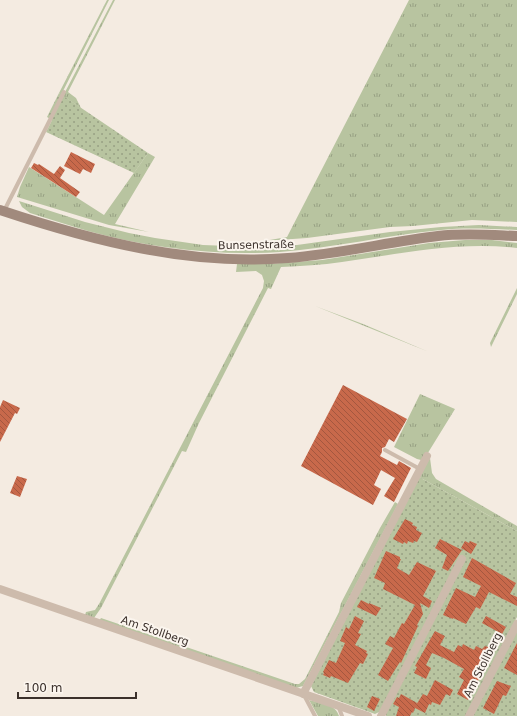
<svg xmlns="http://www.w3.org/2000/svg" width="517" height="716" font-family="'DejaVu Sans',sans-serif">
  <defs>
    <pattern id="grass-tufts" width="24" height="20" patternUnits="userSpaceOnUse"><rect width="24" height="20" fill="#b8c4a0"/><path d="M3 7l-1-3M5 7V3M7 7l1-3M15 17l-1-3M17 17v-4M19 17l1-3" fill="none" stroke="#97a083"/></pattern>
    <pattern id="garden-dots" width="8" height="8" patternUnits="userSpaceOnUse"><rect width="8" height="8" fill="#b8c4a0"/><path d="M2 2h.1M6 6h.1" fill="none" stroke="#97a083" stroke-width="1.8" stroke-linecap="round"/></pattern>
    <pattern id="building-back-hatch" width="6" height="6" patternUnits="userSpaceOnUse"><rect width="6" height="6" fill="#c8694b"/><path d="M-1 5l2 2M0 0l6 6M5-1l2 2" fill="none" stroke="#a4573f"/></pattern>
  </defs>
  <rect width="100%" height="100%" fill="#f4ebe1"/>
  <!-- grass -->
  <path fill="url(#grass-tufts)" d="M107 0H109L61 95 59 93Z
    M113 0H115L68 92 76 98 81 108 63 96Z
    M409 0H517V222L472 220 413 226 390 227 307 238 264 241 287 237Z
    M148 153 155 157 115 224 149 232 109 225 17 197 20 187 29 167 104 215Z
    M19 201 85 222 129 233 155 238 203 245 255 247 297 245 390 232 441 227 479 225 517 227V230C492 229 467 227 441 230 387 235 334 248 280 252 215 256 150 248 88 231 68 225 49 219 30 213L22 207Z
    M465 240H492L517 243V248C458 241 400 254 342 262 322 265 301 266 281 267L271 289 268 288 199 423 186 452 182 451 101 608 94 618 85 615 86 612 95 610 99 604 263 288 264 281 262 275 256 271 236 272 237 264H268L322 260 429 243Z
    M517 288V294L491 347 490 343Z
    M315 306 363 324 429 352Z
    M420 394 455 409 426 456 421 460 417 459 394 447Z
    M430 458 432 473 436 479 517 526V531L419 477Z
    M395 502 398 504 303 686 296 688 99 621 101 618 295 684H299L305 679 339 612 341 603 380 528Z
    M309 700C319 703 336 704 339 716H318Z"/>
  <!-- garden -->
  <path fill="url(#garden-dots)" d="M59 93 148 153 134 173 46 132 52 120 47 117Z
    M419 477 517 531V617L466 716H386V714L379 712 375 714 314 692 311 686Z
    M517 630V716H473Z"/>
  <!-- building -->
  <path fill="url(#building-back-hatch)" d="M71 152 95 164 91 173 83 169 80 174 64 166Z
    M34 163 38 165 39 164 54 174 60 166 65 170 60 178 80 192 76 197 31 168Z
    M343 385 407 419 394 442 389 439 385 447 382 448V452L380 456 397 465 399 461 411 468 394 502 384 496 395 478 381 470 374 485 381 489 373 505 301 466Z
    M3 400 20 408 17 414 15 413 0 442V407Z
    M17 476 27 479 20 497 10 493Z
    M405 519 413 523 412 525 417 527 416 530 422 533 417 542 414 541 413 543 408 541 407 544 404 542 403 544 393 539Z
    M440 539 462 550 448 571 442 568 447 555 435 548Z
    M465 541 469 543 470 541 477 544 471 554 461 548Z
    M386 551 400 557V559H401L397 568 409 575 417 562 436 571 423 596 432 601 429 608 420 603 423 614 417 625 418 626 401 663 400 662 398 665 388 681 378 675 393 648 385 644 390 636 394 638 402 623 404 624 415 605 383 589 385 583 374 578Z
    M472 558 516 583 510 594 517 597V606L489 592 480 609 476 607 466 624 453 618V619L443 615 456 588 475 597 481 586 463 577Z
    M361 600 369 604V603L381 608 376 616 357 607Z
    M355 616 364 621 358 633 361 634 355 645 367 651 366 653 368 654 363 664 360 663 348 683 331 676 330 678 323 675 324 673 323 672 329 660 336 663 345 643 340 641 346 627 349 629Z
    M486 616 506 627 502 634 482 623Z
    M435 631 445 636 440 645 454 652 458 645 462 647 463 644 474 650 476 646 482 649 485 646 491 648 489 652 492 654 468 700 457 694 464 680 459 677 464 669 444 658 432 653 426 665 431 668 426 679 414 673 417 667 415 666Z
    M517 643V675L504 668Z
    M435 680 453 690 450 696 446 694 440 705 432 702 431 705 429 704 425 713 415 708 413 713 412 712 410 716H396L399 707 393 704 397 697 399 698 401 694 417 703 416 705 423 694 427 696Z
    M497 681 511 686 506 696 503 695 494 714 483 708Z
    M372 696 380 699 374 711 367 707Z"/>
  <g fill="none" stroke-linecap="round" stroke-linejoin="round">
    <!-- service -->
    <path stroke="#cdbbac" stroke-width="4" d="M4 211 64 92
      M385 450 420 469
      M304 695 315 716
      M339 708 342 716"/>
    <!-- minor -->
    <path stroke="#cdbbac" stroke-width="8" d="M0 589 368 716
      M303 694 427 456
      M381 716 462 559
      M469 716 517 624"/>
    <!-- secondary -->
    <path stroke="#a18a7d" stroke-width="10" d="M0 210C93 241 190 266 288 258 339 254 388 242 438 236 464 233 491 235 517 236"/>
  </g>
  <g text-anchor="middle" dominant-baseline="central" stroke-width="4" stroke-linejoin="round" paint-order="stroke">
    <!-- street labels -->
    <g font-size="11" fill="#3b302b" stroke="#fbf5ee">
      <text transform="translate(256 245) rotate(-1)">Bunsenstraße</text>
      <text transform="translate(155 631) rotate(19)">Am Stollberg</text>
      <text transform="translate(483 665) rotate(-63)">Am Stollberg</text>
    </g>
  </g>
  <!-- scale -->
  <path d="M18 692v6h118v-6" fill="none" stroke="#3b302b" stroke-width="2"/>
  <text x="24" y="692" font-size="12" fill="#3b302b" stroke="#fbf5ee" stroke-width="3" paint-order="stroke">100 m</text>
</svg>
